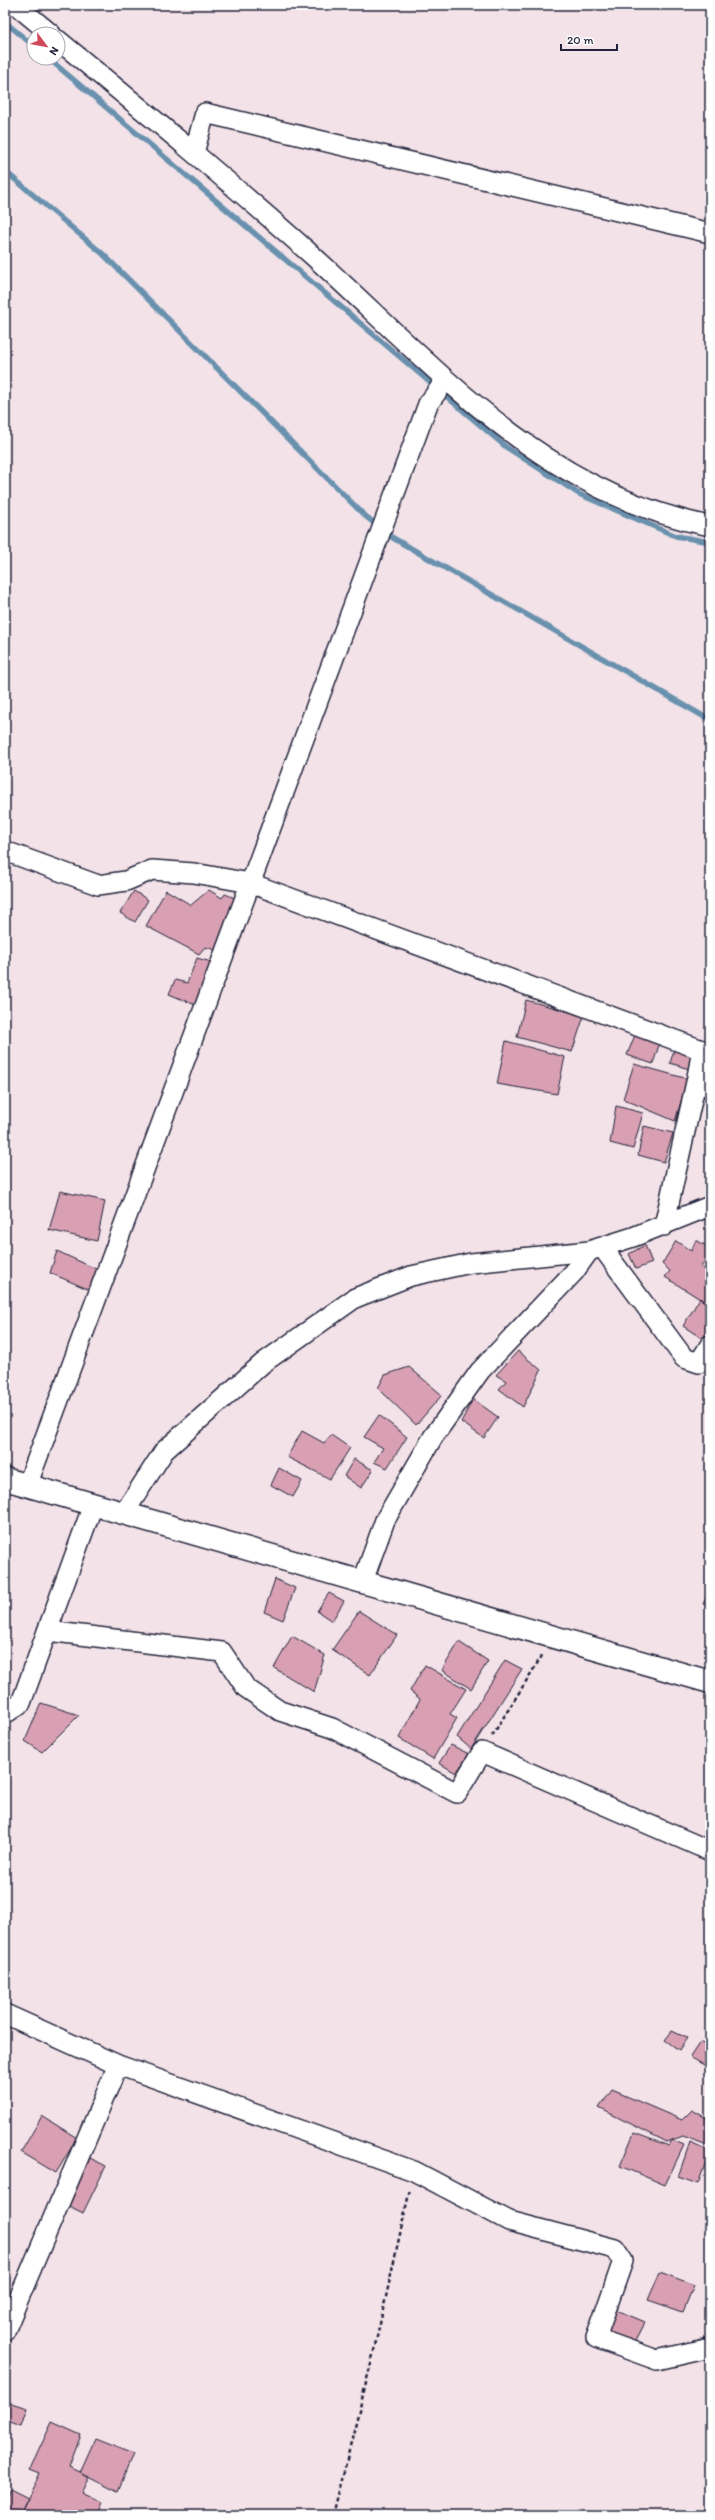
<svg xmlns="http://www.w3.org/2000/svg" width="715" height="2520" font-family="Itim,sans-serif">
  <rect width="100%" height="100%" fill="#f3e2e8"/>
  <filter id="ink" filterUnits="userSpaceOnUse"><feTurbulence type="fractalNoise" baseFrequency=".025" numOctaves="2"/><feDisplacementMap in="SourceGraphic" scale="8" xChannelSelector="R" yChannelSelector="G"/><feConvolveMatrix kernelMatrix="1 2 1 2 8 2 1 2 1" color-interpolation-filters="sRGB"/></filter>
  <g filter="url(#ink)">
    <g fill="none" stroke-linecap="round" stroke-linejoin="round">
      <!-- stream -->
      <path stroke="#6991ae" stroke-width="5.5" d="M5 22 34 46
        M48 58 506 447 579 494 676 536 710 542
        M5 171 103 254 364 515 393 538 710 720"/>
    </g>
    <!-- building -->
    <path fill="#d8a0b2" stroke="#22223b" d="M166 890 191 905 209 890 222 898 225 894 235 898 216 950 205 947 199 954 146 926Z
      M134 891 148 900 135 922 120 913Z
      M197 958 215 963 198 1006 169 994 175 980 187 983Z
      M526 1000 584 1016 572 1052 517 1037Z
      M635 1035 659 1045 653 1064 627 1055Z
      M506 1041 565 1057 557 1094 497 1084Z
      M674 1050 694 1056 689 1069 670 1063Z
      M634 1064 688 1079 675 1121 623 1099Z
      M616 1106 643 1113 633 1149 610 1143Z
      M644 1126 673 1133 664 1162 638 1155Z
      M60 1191 105 1201 97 1241 49 1230Z
      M696 1240 710 1248V1253L701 1267 710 1273 708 1304 665 1277 670 1271 662 1264 676 1241 691 1251Z
      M645 1245 652 1263 636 1269 629 1254Z
      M57 1251 98 1270 90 1290 50 1273Z
      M700 1298 708 1304 710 1301V1335L706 1341 683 1326Z
      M518 1351 541 1370 523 1407 499 1389 506 1381 496 1375Z
      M409 1367 442 1395 416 1425 378 1388 385 1375Z
      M473 1399 498 1417 484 1438 461 1422Z
      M379 1415 407 1437 387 1468 374 1462 383 1448 364 1437Z
      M302 1431 324 1443 331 1435 350 1448 330 1479 287 1457Z
      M354 1459 373 1470 361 1488 344 1476Z
      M279 1468 302 1481 293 1497 271 1485Z
      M275 1579 295 1588 283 1620 264 1612Z
      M710 1590V1607L703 1604Z
      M329 1593 344 1601 332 1621 317 1611Z
      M359 1611 397 1635 370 1675 332 1650Z
      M292 1636 325 1655 314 1692 274 1668Z
      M459 1642 488 1661 471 1689 442 1670Z
      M505 1660 522 1669 471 1749 457 1737Z
      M425 1665 466 1689 450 1714 457 1718 433 1759 399 1738 420 1699 410 1691Z
      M41 1703 79 1715 42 1752 25 1741Z
      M451 1745 469 1754 456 1773 439 1763Z
      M5 1839 9 1841 5 1850Z
      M672 2031 687 2038 679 2050 665 2040Z
      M700 2042 710 2048V2059L704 2065 690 2057Z
      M612 2090 682 2120 692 2110 710 2120V2146L683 2136 667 2142 599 2108Z
      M42 2116 77 2138 56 2173 21 2152Z
      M634 2133 669 2146 672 2140 684 2145 665 2185 620 2166Z
      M690 2142 710 2151 698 2184 678 2177Z
      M90 2158 106 2166 83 2213 69 2206Z
      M660 2272 694 2285 683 2312 648 2300Z
      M614 2309 645 2322 633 2345 603 2336Z
      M5 2401 27 2408 21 2426 5 2420Z
      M52 2422 81 2435 69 2467 89 2476 81 2492 102 2502 97 2515 20 2514 40 2473 30 2469Z
      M95 2439 133 2454 118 2491 80 2472Z
      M10 2489 28 2498 20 2515H5V2499Z"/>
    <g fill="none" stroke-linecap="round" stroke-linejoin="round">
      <defs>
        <path id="minor" d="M16 5 51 34
          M58 40C144 111 230 182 313 256 432 364 545 495 710 526
          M194 153 205 113 710 233
          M5 851 98 885 126 881 152 870 194 873 250 883 702 1050 696 1082 710 1087
          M664 1226 696 1082
          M602 1247 684 1358 699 1363 710 1345
          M27 1486 428 404 445 381
          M124 1513 164 1451 263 1363 355 1298 411 1276 471 1263 589 1251 633 1237 710 1206
          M363 1581 385 1520 433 1437 480 1371 574 1272 589 1251
          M47 1631 222 1652 246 1688 280 1711 332 1728 457 1793 482 1752 710 1851
          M5 1714 21 1703 93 1505
          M5 2014 118 2065 414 2171 509 2221 615 2249 623 2261 596 2338 657 2360 710 2348
          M5 2331 118 2065"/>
        <path id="tertiary" d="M5 1479 710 1682"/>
      </defs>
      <!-- minor casing -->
      <use href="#minor" stroke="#22223b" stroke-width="22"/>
      <!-- tertiary casing -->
      <use href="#tertiary" stroke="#22223b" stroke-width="25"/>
      <!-- path -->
      <path stroke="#22223b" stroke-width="2.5" stroke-dasharray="4 3" stroke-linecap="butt" d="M492 1736 543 1654
        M333 2515 373 2355 410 2189"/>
      <!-- minor -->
      <use href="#minor" stroke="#fff" stroke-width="19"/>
      <!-- tertiary -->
      <use href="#tertiary" stroke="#fff" stroke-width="22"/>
    </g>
  </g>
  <!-- margin -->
  <rect width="715" height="2520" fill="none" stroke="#fff" stroke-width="20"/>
  <rect x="10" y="10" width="695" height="2500" fill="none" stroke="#22223b" stroke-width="1.5" filter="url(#ink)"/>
  <!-- north arrow -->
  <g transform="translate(46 46) rotate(122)"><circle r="19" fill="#ffffff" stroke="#a7a7b1"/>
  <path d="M0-3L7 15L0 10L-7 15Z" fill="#d1495b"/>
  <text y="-6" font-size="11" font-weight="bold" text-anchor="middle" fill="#22223b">N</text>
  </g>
  <!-- scale -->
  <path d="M561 44v6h56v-6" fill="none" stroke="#22223b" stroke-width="2"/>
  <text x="567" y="44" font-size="12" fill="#22223b" stroke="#ffffff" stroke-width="3" paint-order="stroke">20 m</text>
</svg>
